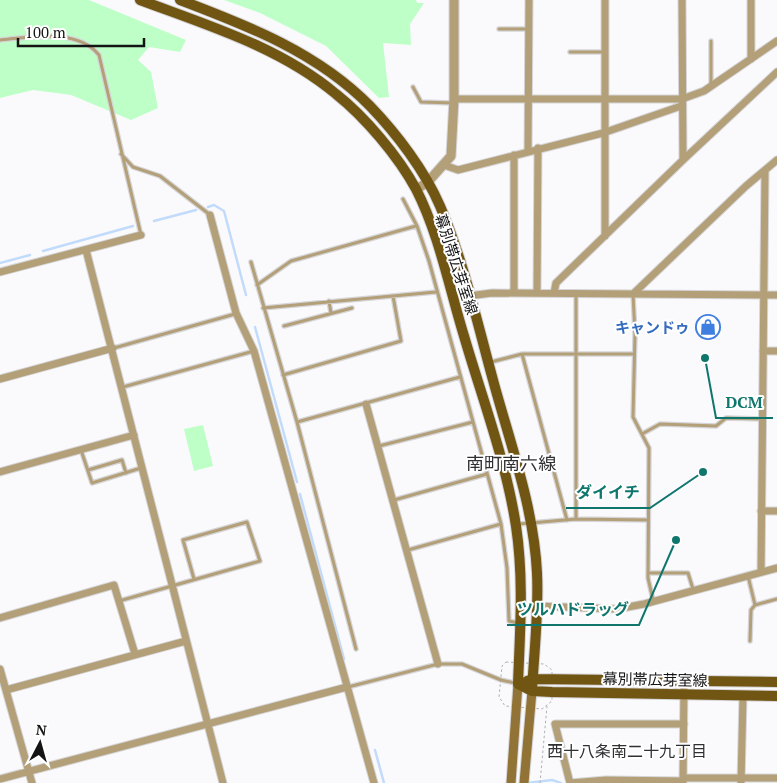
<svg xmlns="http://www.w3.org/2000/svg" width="777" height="783" font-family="'PT Serif','Noto Sans JP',serif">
  <rect width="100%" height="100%" fill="#fafafd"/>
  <!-- green -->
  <path fill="#beffc7" d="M0 0H89L186 40 180 52 149 47 138 60 151 72 158 108 131 120 71 95 33 90 0 98Z
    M224 0H416L417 3H424L410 24 411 45 383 43 389 97 379 98 326 46 260 13Z
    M203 425 213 466 194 471 184 429Z"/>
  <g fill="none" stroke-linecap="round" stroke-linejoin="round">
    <!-- stream -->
    <path stroke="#c2dbfb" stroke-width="2.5" d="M208 207 214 205 224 211 246 295
      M154 221 196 210
      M43 251 133 226
      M0 263 30 255
      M255 327 297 482
      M300 494 344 659
      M375 750 384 783
      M527 783 552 780 561 783"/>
    <defs>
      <path id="service" d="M499 29H528
        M0 40C31 37 78 28 99 55L141 235
        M711 41V85
        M570 52H604
        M413 87 421 102 453 103
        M121 154 133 167 160 176 209 214
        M403 199 417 226 429 261 501 524 507 568 509 621 518 623
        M251 262 297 422 356 649
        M257 285 291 261 416 226
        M633 294 635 334 633 417 649 448 648 578 653 600
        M576 295V519
        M329 301 331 313
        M263 308 436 292
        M284 326 352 308
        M114 348 235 314
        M522 354 567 520
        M491 362 522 354H634
        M283 375 401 341 393 296
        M123 387 254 351
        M297 422 460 377
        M642 434 660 424 716 426 726 418 762 419
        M379 446 473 422
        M81 450 92 483 141 468
        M88 470 122 460 126 473
        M394 500 487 474
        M519 524 576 519 648 520
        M408 550 501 524
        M648 573H688L693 589
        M748 576 755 605 777 599
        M119 601 260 561 247 522 183 540 194 579
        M750 641 751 610 755 605
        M348 687 438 664H462L501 680 515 683"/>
      <path id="minor" d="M605 0V236
        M682 0 683 160
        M751 0V59
        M454 99H682L704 91 777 41
        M528 151 529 0
        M444 165 458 170 603 133 681 106
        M210 215 236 313 254 351 374 783
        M86 250 223 783
        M0 272 141 235
        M514 293V155
        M537 293 538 148
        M554 293 556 283 683 160 777 72
        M633 294 746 186 777 160
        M453 298 492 293 777 295
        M763 351H777
        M0 379 113 348
        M366 404 438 664
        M0 472 134 435
        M761 511H777
        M761 572 765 172
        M537 606 617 609 644 604 777 568
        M0 618 114 585 135 654
        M0 669 32 783
        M6 690 186 641
        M683 778H777
        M0 779 347 687
        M570 783 555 724H684
        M570 783 606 780 683 781
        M683 783 684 682
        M741 783 743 696"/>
      <path id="tertiary" d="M416 189 427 183 451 156 454 99V0"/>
      <path id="secondary" d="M511 783 518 684
        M524 783 532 691"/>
      <path id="primary" d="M140 0C207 25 280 47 336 94 365 117 398 156 416 189 439 234 449 287 464 336 482 398 506 461 516 526 524 579 520 631 518 684
        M180 0C249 26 318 53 370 106 397 134 425 171 440 206 464 262 477 322 493 380 510 443 534 508 537 573 539 612 534 652 532 691
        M527 681 533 679 777 682
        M518 684 532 691 552 692 777 696"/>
    </defs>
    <!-- service casing -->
    <use href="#service" stroke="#d5d5d8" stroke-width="5.5"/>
    <!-- minor casing -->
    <use href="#minor" stroke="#d5d5d8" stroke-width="9"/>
    <!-- tertiary casing -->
    <use href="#tertiary" stroke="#d5d5d8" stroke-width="11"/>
    <!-- secondary casing -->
    <use href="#secondary" stroke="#d5d5d8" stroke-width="11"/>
    <!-- primary casing -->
    <use href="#primary" stroke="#d5d5d8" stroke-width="12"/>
    <!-- path -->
    <path stroke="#b0b0b2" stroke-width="1" stroke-dasharray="2.5 2.5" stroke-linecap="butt" d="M506 662 544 664 552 670V701L542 709 505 706 499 697 502 666Z
      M540 783 547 706"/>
    <!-- service -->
    <use href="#service" stroke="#b39f78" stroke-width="3"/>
    <!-- minor -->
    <use href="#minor" stroke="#b39f78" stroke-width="7"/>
    <!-- tertiary -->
    <use href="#tertiary" stroke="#b39f78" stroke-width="9"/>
    <!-- secondary -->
    <use href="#secondary" stroke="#907335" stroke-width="9"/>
    <!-- primary -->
    <use href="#primary" stroke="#715512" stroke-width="10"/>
  </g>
  <!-- icons -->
  <defs>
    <symbol id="shop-ring" viewBox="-11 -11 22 22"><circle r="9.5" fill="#fff" stroke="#3f7fe0" stroke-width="1.5"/><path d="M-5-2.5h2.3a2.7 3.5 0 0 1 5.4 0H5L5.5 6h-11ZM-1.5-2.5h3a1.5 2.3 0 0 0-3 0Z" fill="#3f7fe0"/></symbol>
  </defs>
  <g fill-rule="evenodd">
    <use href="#shop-ring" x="694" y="313" width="28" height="28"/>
  </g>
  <g text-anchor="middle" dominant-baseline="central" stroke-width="4" stroke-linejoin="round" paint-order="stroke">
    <!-- street labels -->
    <g font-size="15" fill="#141415" stroke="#fff">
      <text transform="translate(457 264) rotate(72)">幕別帯広芽室線</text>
      <text transform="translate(655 679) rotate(1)">幕別帯広芽室線</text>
    </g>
    <!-- shop labels -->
    <g font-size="15" font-weight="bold" fill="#366cbe" stroke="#fff" text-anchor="end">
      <text x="690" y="327">キャンドゥ</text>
    </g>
    <!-- neighbourhood labels -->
    <g font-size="16" fill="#303033" stroke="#fff">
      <text x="627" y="751">西十八条南二十九丁目</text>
    </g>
    <!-- quarter labels -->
    <g font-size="18" fill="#303033" stroke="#fff">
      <text x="511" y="463">南町南六線</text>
    </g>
  </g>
  <!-- callouts -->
  <path fill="none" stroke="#0f766e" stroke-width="2" d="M705 358L716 418H773M703 472L650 508H566M676 540L639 625H507"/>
  <g fill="#0f766e" stroke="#fff" stroke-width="2">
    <circle cx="705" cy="358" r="5"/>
    <circle cx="703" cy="472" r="5"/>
    <circle cx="676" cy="540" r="5"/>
  </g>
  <g font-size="16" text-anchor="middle" font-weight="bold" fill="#0f766e" stroke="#fff" stroke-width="4" stroke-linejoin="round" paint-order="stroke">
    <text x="744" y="408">DCM</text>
    <text x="608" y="498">ダイイチ</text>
    <text x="573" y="615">ツルハドラッグ</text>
  </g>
  <!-- north arrow -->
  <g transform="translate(40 743) rotate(6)" stroke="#ffffff" stroke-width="4" paint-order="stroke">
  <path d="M0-4L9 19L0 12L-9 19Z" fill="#141415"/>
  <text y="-8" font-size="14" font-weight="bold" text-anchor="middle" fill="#141415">N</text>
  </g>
  <!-- scale -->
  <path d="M18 38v8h126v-8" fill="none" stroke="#141415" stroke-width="2.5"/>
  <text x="25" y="38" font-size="15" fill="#141415" stroke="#ffffff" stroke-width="4" paint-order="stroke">100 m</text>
</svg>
